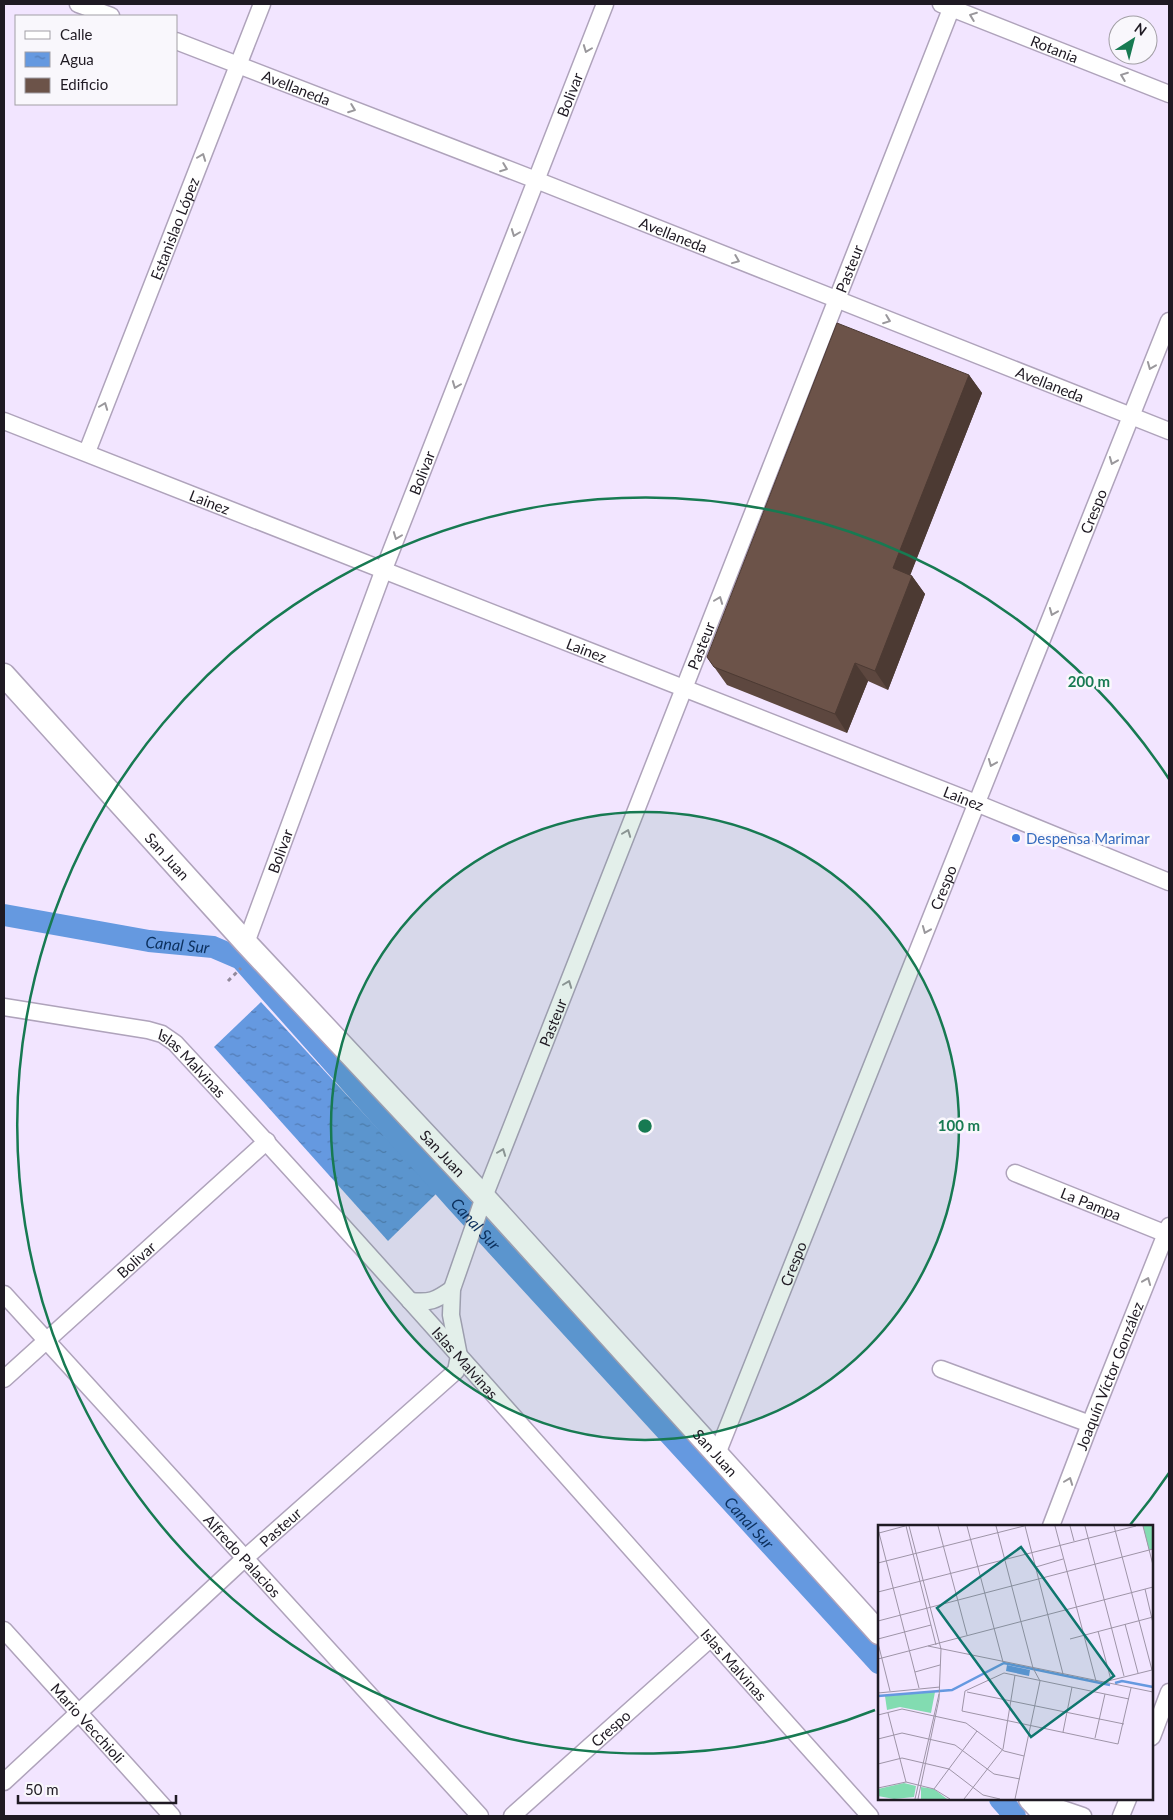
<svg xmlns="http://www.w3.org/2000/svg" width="1173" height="1820" font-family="Lato,sans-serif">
  <defs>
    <pattern id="water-ripples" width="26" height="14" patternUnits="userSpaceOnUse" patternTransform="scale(1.25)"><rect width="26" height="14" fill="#6599e0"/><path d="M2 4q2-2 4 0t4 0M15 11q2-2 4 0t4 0" fill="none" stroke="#537cb5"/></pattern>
  </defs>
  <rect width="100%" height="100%" fill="#f2e5ff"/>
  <!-- water -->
  <path fill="url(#water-ripples)" d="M261 1002 437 1193 388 1241 214 1047Z"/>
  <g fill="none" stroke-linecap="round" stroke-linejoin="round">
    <!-- canal -->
    <g stroke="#6599e0" stroke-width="22">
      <path id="s1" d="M4 915 149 941 213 947 241 959 457 1202 879 1663"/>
      <path d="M1000 1799 1015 1816"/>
    </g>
    <defs>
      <g id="street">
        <path d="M78 4 111 16"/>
        <path id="s2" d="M941 4 1169 94"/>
        <path id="s3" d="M176 41 536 180 1169 431"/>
        <path id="s4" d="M4 421 976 803 1169 882"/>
        <path id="s5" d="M87 452 262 4"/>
        <path id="s6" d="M246 943 384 569 605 4"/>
        <path id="s7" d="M4 1007 148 1030 162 1034 175 1043C411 1297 638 1559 870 1816"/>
        <path id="s8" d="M1015 1173 1169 1235"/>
        <path id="s9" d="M4 1294 480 1816"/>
        <path d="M410 1301C430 1303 435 1301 452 1289"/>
        <path d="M941 1369 1090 1424"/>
        <path id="s10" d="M4 1379 267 1141"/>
        <path id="s11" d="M717 1454 1169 321"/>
        <path id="s12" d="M1051 1526 1090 1424 1169 1226"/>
        <path id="s13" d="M4 1630 172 1816"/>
        <path d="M1152 1737 1169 1692"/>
        <path id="s14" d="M4 1782 244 1559 456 1371 459 1356 451 1315 452 1289 484 1197 953 4"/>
        <path d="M1033 1799 1083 1816"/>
        <path id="s15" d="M512 1816 710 1639"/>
        <path d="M1121 1816 1128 1799"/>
      </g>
      <g id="secondary">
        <path id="s16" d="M4 675 246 943 484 1197 879 1633"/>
        <path d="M1030 1799 1046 1816"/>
      </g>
    </defs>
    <!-- street casing -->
    <use href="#street" stroke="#afa3bb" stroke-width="19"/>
    <!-- secondary casing -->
    <use href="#secondary" stroke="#afa3bb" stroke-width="25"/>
    <!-- path -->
    <path stroke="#938a9c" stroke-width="3" stroke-dasharray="4 4" stroke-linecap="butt" d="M228 981 241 968"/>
    <!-- street -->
    <use href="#street" stroke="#fff" stroke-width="16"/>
    <!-- secondary -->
    <use href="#secondary" stroke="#fff" stroke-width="22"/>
  </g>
  <!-- wall -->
  <path fill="#5d473f" d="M969 375 982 393 910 575 912 576 925 594 888 690 868 681 847 733 727 685 707 657Z"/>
  <!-- shaded-wall -->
  <path fill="#4c3a33" d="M969 375 982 393 906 586 893 568Z
    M912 576 925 594 888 690 875 671Z
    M855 663 868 681 847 733 835 714Z"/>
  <!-- building -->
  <path fill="#6c5349" stroke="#4c3a33" d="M837 323 969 375 893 568 912 576 875 671 855 663 835 714 714 667 707 657Z"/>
  <!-- one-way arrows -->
  <defs><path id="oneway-chevron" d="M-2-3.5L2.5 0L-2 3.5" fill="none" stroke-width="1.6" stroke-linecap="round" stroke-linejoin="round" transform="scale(1.25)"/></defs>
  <g stroke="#9a989c">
    <use href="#oneway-chevron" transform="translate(973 16) rotate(-159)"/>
    <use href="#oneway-chevron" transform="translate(587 49) rotate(111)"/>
    <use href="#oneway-chevron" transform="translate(1124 76) rotate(-159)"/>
    <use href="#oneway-chevron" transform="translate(352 109) rotate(21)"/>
    <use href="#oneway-chevron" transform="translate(202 157) rotate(-69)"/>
    <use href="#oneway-chevron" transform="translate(504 168) rotate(21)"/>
    <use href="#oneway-chevron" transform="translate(515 233) rotate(111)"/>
    <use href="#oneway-chevron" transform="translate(736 260) rotate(22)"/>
    <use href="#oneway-chevron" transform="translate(887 320) rotate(21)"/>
    <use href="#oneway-chevron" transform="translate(1151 366) rotate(112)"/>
    <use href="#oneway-chevron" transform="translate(456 385) rotate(111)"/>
    <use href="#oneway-chevron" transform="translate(104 406) rotate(-69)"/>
    <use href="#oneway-chevron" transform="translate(1113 461) rotate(112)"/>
    <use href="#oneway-chevron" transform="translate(397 536) rotate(111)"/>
    <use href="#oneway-chevron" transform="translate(719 600) rotate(-69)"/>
    <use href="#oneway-chevron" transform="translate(1053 612) rotate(112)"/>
    <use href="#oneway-chevron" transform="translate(992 763) rotate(112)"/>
    <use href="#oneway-chevron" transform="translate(627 833) rotate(-69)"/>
    <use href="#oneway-chevron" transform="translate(926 930) rotate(112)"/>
    <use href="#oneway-chevron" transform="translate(568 984) rotate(-69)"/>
    <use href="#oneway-chevron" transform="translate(502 1152) rotate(-69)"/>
    <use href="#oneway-chevron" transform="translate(1147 1281) rotate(-68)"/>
    <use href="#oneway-chevron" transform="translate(1069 1481) rotate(-69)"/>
  </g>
  <!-- distance rings -->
  <circle cx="645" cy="1126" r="314" fill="#177a52" fill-opacity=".12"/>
  <g fill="none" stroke="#177a52" stroke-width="2.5">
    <circle cx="645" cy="1126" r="314"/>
    <path d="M1169 1473A628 628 0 0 1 1130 1525M875 1710A628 628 0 1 1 1169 779"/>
  </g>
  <!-- markers -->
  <circle fill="#3f7fe0" stroke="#f9f7fc" stroke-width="2" cx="1016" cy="838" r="5"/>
  <g text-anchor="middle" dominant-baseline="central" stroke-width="5" stroke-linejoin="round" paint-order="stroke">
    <!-- street labels -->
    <g font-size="15" fill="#1f1a23" stroke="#f9f7fc">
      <text stroke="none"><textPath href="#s2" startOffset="122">Rotania</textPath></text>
      <text stroke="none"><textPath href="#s3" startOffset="129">Avellaneda</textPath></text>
      <text stroke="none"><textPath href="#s6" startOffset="908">Bolivar</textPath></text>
      <text stroke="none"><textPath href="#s5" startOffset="240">Estanislao López</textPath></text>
      <text stroke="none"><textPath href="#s3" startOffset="534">Avellaneda</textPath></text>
      <text stroke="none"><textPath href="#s14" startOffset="1789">Pasteur</textPath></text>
      <text stroke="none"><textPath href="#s3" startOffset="939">Avellaneda</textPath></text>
      <text stroke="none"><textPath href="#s6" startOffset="502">Bolivar</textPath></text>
      <text stroke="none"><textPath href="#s4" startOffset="221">Lainez</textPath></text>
      <text stroke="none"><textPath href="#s11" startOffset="1015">Crespo</textPath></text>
      <text stroke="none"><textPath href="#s14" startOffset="1384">Pasteur</textPath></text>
      <text stroke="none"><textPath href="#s4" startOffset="626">Lainez</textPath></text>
      <text stroke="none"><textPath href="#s4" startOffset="1031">Lainez</textPath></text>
      <text stroke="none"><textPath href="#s6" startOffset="98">Bolivar</textPath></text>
      <text stroke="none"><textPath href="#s16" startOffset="244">San Juan</textPath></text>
      <text stroke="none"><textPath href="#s11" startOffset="610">Crespo</textPath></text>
      <text stroke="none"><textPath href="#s14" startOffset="979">Pasteur</textPath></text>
      <text stroke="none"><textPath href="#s7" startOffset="202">Islas Malvinas</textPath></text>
      <text stroke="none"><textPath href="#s16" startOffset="649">San Juan</textPath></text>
      <text stroke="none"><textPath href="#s8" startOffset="82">La Pampa</textPath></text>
      <text stroke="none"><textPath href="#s10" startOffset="178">Bolivar</textPath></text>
      <text stroke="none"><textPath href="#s11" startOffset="205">Crespo</textPath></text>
      <text stroke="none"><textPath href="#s7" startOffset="608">Islas Malvinas</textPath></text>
      <text stroke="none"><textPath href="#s12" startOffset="161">Joaquín Víctor González</textPath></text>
      <text stroke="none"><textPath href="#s16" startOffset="1054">San Juan</textPath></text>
      <text stroke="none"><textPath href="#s14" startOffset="376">Pasteur</textPath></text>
      <text stroke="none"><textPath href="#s9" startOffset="354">Alfredo Palacios</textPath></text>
      <text stroke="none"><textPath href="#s7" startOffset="1012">Islas Malvinas</textPath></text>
      <text stroke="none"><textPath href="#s13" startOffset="125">Mario Vecchioli</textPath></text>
      <text stroke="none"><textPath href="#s15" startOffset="132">Crespo</textPath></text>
    </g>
    <!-- shop labels -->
    <g font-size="15" fill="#366cbe" stroke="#f9f7fc" text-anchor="start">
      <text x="1026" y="838">Despensa Marimar</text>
    </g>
    <!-- water labels -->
    <g font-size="16" font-style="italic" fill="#0c305d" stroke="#f9f7fc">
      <text stroke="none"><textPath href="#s1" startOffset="176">Canal Sur</textPath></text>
      <text stroke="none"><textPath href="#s1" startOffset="596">Canal Sur</textPath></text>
      <text stroke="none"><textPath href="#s1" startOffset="1001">Canal Sur</textPath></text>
    </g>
  </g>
  <!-- overview -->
  <g transform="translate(878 1525)">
    <rect width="275" height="275" fill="#f2e5ff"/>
    <path d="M265 1H275V24L271 25ZM57 167 53 188 22 182 9 185 7 171ZM26 258 38 261 36 272 16 274 0 271V264ZM43 262 56 264 69 274H43Z" fill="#82dcb1"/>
    <path d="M129 140 152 145 151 151 128 146Z" fill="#6599e0"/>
    <path fill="none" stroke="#6599e0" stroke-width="2.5" d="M237 158 244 156 275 162M0 171 74 165 126 138 232 160"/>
    <path fill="none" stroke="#9e94a7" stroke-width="1" d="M28 1 58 120M31 1 63 124 61 174 40 274M60 1 89 110M89 1 125 137M118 1 155 143 162 156 137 274M147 1 185 149M177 1 218 156M192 1 196 16M207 1 246 151M236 1 274 145M265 1 275 40M0 4 41 163M1 8 27 1M0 38 146 1M158 42 185 34M267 64 275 98M0 67 258 1M0 96 275 24M247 99 260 148M220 106 233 155M0 114 53 100M192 114 275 92M0 118 12 166M50 121 275 167M0 134 275 62M37 147 62 140M226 157 274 145M87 166 84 186 240 219 253 163M87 166 126 148 251 174M89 167 246 199M0 168 62 162M10 188 28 257M0 190 24 184 88 198 126 226 146 231M185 207 194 162M217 213 227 169M0 214 24 208 77 220 116 249 142 254M0 239 24 233 71 244 105 270 122 274M0 263 28 257 56 264 72 274M56 264 99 206M37 274 61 169M86 274 125 224 137 150"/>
    <path fill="#0f766e" fill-opacity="0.15" stroke="#0f766e" stroke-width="2.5" d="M143 22 236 151 153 212 59 83Z"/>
    <rect width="275" height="275" fill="none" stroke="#1f1a23" stroke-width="2.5"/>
  </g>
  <circle cx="645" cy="1126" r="8" fill="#177a52" stroke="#f9f7fc" stroke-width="2.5"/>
  <g font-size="15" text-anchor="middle" font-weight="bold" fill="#177a52" stroke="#f9f7fc" stroke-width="5" stroke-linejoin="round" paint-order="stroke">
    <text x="1089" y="687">200 m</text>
    <text x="959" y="1131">100 m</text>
  </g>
  <!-- border -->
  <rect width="1173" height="1820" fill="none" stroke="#1f1a23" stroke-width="10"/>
  <!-- legend -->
  <rect x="15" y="15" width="162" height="90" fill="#f9f7fc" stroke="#a29fa5"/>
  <rect x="25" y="31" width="25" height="8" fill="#ffffff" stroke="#a29fa5"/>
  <text x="60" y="40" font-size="15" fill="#1f1a23">Calle</text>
  <rect x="25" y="52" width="25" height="15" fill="url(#water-ripples)" stroke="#a29fa5"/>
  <text x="60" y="65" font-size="15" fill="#1f1a23">Agua</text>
  <rect x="25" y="78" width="25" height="15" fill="#6c5349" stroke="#a29fa5"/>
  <text x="60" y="90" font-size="15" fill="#1f1a23">Edificio</text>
  <!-- north arrow -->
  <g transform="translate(1133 40) rotate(36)"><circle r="24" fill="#f9f7fc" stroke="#a29fa5"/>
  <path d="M0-4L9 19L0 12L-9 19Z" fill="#177a52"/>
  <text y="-8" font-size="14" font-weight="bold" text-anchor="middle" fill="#1f1a23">N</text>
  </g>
  <!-- scale -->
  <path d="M18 1795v8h158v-8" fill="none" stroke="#1f1a23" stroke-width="2.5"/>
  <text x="25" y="1795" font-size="15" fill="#1f1a23" stroke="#f9f7fc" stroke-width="4" paint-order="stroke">50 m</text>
</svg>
